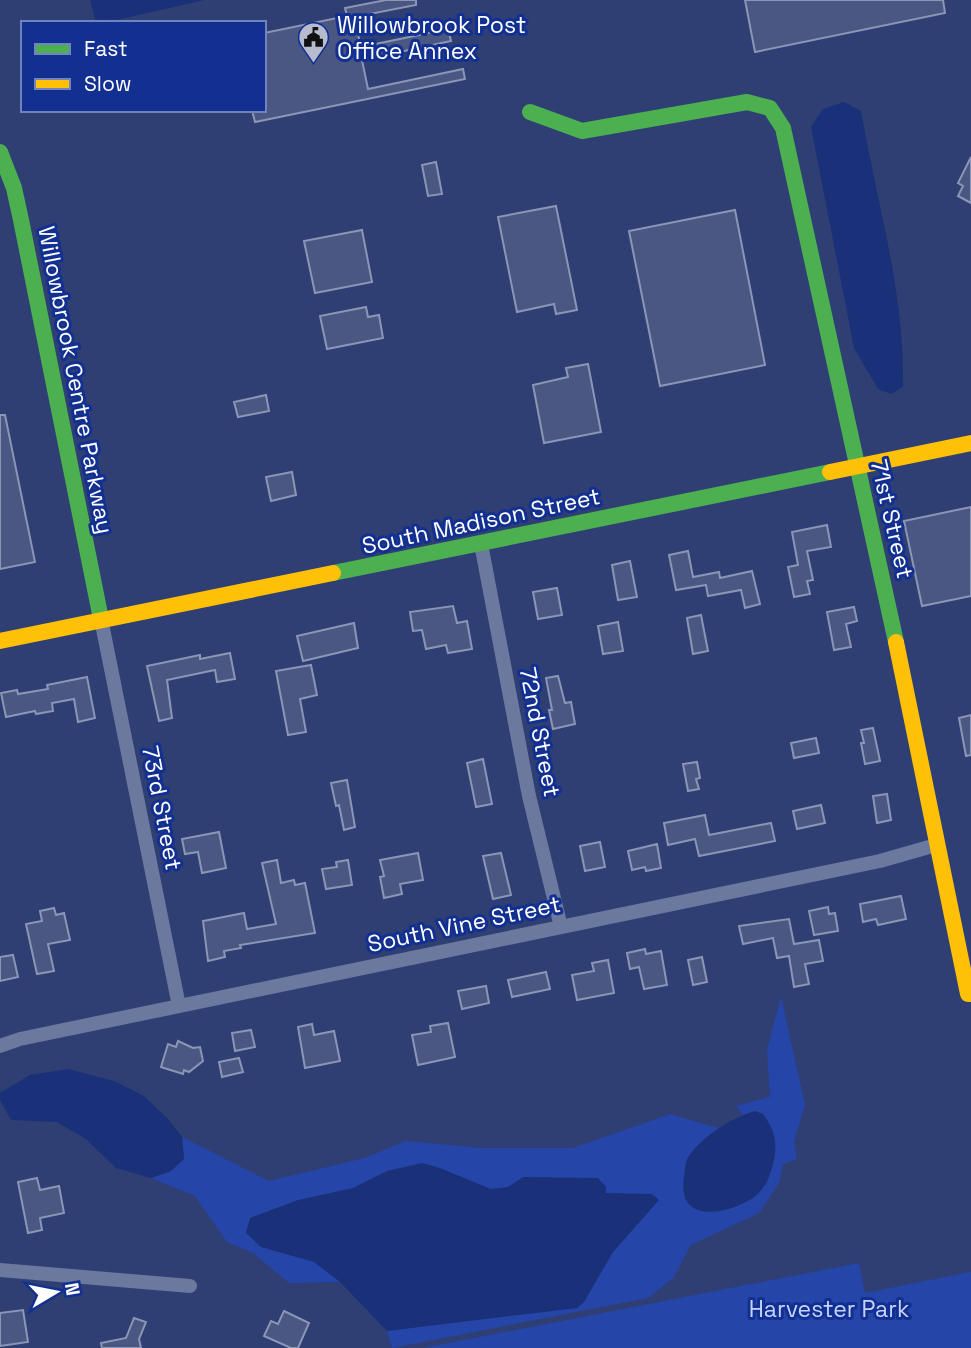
<svg xmlns="http://www.w3.org/2000/svg" width="971" height="1348" font-family="'Space Grotesk',sans-serif">
  <rect width="100%" height="100%" fill="#2f3f74"/>
  <!-- green -->
  <path fill="#2546a8" d="M781 997 805 1105 794 1142 797 1159 783 1164 779 1183 759 1213 691 1245 673 1278 648 1298 392 1348 387 1331 340 1282 289 1283 253 1253 227 1242 195 1196 151 1178 171 1171 184 1159 182 1137 269 1181 365 1158 406 1141 481 1148H573L670 1114 718 1128 743 1115 736 1106 770 1097 767 1050Z
    M859 1263 865 1293 971 1272V1348H423Z"/>
  <!-- water -->
  <path fill="#1a3078" d="M90 0H204L104 23 95 19Z
    M844 102 861 111C877 204 905 292 903 387L891 394 878 389 854 348 811 127 823 109Z
    M68 1069 114 1081 144 1096 167 1118 182 1137 184 1159 171 1171 151 1178 116 1168 86 1139 57 1122 11 1120 0 1100V1093L30 1075Z
    M755 1111 763 1114C778 1134 778 1151 770 1174 764 1192 753 1200 737 1206 709 1217 678 1215 684 1177 685 1170 685 1161 689 1156 704 1135 730 1119 755 1111Z
    M422 1163 440 1168 491 1189 508 1187 523 1177 598 1178 606 1187V1193L652 1194 659 1200 613 1252 584 1302 577 1308 387 1331 340 1282 314 1262 261 1247 246 1233 250 1218 298 1200 353 1188 387 1171Z"/>
  <!-- building -->
  <path fill="#4a5782" stroke="#8b95b5" stroke-width="2" d="M386 0H416V5L354 17 361 47 448 29 451 41 362 60 368 89 463 69 465 79 255 122 252 110H264V33L347 16 345 8Z
    M745 0H943L945 13 755 52Z
    M971 157V203L958 196 963 186 958 183Z
    M436 162 442 194 428 196 422 165Z
    M556 206 577 310 556 314 554 304 517 312 498 217Z
    M735 210 765 365 660 386 629 231Z
    M362 230 372 282 315 293 304 241Z
    M366 307 368 317 379 315 383 338 327 349 320 316Z
    M588 364 601 432 544 443 533 385 568 377 566 368Z
    M266 395 269 411 238 417 234 402Z
    M0 415H5L35 562 0 569Z
    M292 472 296 495 271 501 266 477Z
    M971 507V596L922 606 904 521Z
    M827 525 831 547 807 551 813 580 807 581 810 594 794 597 788 567 798 565 792 532Z
    M688 551 693 577 719 572 720 578 752 571 760 604 745 608 741 590 708 596 706 585 676 590 669 555Z
    M630 561 637 597 618 600 612 565Z
    M557 588 562 615 538 619 533 592Z
    M453 606 457 623 467 621 472 649 448 653 446 645 426 649 422 630 413 631 410 612Z
    M854 607 857 621 846 624 851 647 834 650 827 612Z
    M701 615 708 651 693 654 687 618Z
    M618 622 623 651 603 654 598 626Z
    M354 623 358 648 303 661 297 636Z
    M230 653 235 679 217 682 215 670 167 680 172 718 159 721 147 666 200 655V659Z
    M311 665 317 695 300 699 306 732 288 735 276 671Z
    M558 676 565 703 571 702 575 724 553 729 549 710H552L546 678Z
    M87 677 95 718 78 722 74 699 52 703 53 711 36 714 35 711 6 717 1 693 17 690 18 694 48 689 47 685Z
    M971 715V755L966 756 959 718Z
    M873 728 880 761 865 764 861 743H864L861 730Z
    M816 738 819 753 794 758 791 743Z
    M483 759 492 804 476 807 467 763Z
    M697 762 700 778 696 779 699 789 688 791 683 764Z
    M347 780 355 827 344 830 339 805 336 806 331 783Z
    M887 794 891 820 877 823 873 796Z
    M821 805 825 823 797 829 793 811Z
    M705 815 709 835 771 823 775 841 699 856 695 839 668 845 664 823Z
    M219 832 226 868 202 873 198 852 185 854 182 839Z
    M600 842 605 867 585 871 580 846Z
    M657 844 661 868 646 871 645 867 632 870 628 851Z
    M418 853 423 880 400 884 402 894 384 898 380 877 384 876 380 860Z
    M501 853 511 895 493 899 483 856Z
    M277 860 281 883 294 880 295 885 305 883 315 933 240 945 241 948 224 951 225 957 208 961 203 921 244 913 247 929 276 924 262 863Z
    M348 860 352 885 326 889 322 869 337 867 336 862Z
    M901 896 906 919 878 925 876 919 863 922 860 904Z
    M828 907 829 914 835 913 838 931 814 935 809 911Z
    M54 908 56 915 64 913 70 940 48 944 54 971 37 974 26 924 42 921 40 911Z
    M789 919 794 944 819 940 823 961 805 964 809 984 794 987 789 956 777 958 773 938 743 944 739 926Z
    M645 949 646 954 661 951 667 985 644 989 639 967 630 969 627 953Z
    M13 955 18 977 0 981V957Z
    M702 957 707 982 693 985 688 960Z
    M608 960 614 993 577 1000 572 975 594 971 592 963Z
    M546 972 550 989 512 997 508 980Z
    M486 986 489 1003 462 1009 458 991Z
    M448 1023 455 1057 418 1065 412 1035 431 1032 430 1026Z
    M312 1024 314 1035 334 1031 340 1061 305 1068 298 1027Z
    M251 1030 255 1047 235 1051 232 1033Z
    M178 1041 193 1048 200 1047 203 1061 189 1072 184 1070 183 1074 161 1067 168 1044 176 1047Z
    M239 1058 243 1072 222 1077 219 1062Z
    M37 1178 40 1190 59 1186 64 1213 40 1218 42 1230 28 1233 18 1182Z
    M23 1310 28 1342 0 1346V1313Z
    M284 1311 309 1323 298 1348H291L264 1336 271 1321 278 1324Z
    M134 1318 146 1322 139 1339 141 1348H102L101 1343 126 1338Z"/>
  <g fill="none" stroke-linecap="round" stroke-linejoin="round">
    <!-- street -->
    <path stroke="#6b799f" stroke-width="14" d="M481 544 529 796 561 927
      M101 619 179 1006
      M0 1046 20 1039 880 861 936 845
      M0 1270 190 1286"/>
    <!-- fast -->
    <path stroke="#4caf50" stroke-width="16" d="M530 112 582 131 747 102 770 108 783 128 896 642
      M0 152 14 188 21 220 101 619
      M333 573 830 472"/>
    <!-- slow -->
    <path stroke="#ffc107" stroke-width="16" d="M830 472 971 443
      M0 641 333 573
      M896 642 968 994H971"/>
  </g>
  <!-- icons -->
  <defs>
    <symbol id="civic-pin" viewBox="-11 -11 22 30"><path d="M0 17L-7.5 6A9.5 9.5 0 1 1 7.5 6Z" fill="#b6bcce" stroke="#123091"/><path d="M-.6-6.5H3V-4.5H.6V-3L4-1V1h2V6H-6V1h2V-1L-.6-3ZM-1.2 2.5V6h2.4V2.5Z" fill="#111"/></symbol>
  </defs>
  <g fill-rule="evenodd">
    <use href="#civic-pin" x="296" y="20" width="35" height="47"/>
  </g>
  <g text-anchor="middle" dominant-baseline="central" stroke-width="6" stroke-linejoin="round" paint-order="stroke">
    <!-- poi labels -->
    <g font-size="23" fill="#fff" stroke="#123091" text-anchor="start">
      <text x="337" y="25">Willowbrook Post<tspan x="337" dy="26">Office Annex</tspan></text>
    </g>
    <!-- street labels -->
    <g font-size="23" fill="#fff" stroke="#123091">
      <text transform="translate(76 380) rotate(79)">Willowbrook Centre Parkway</text>
      <text transform="translate(892 519) rotate(77)">71st Street</text>
      <text transform="translate(481 521) rotate(-12)">South Madison Street</text>
      <text transform="translate(540 732) rotate(79)">72nd Street</text>
      <text transform="translate(162 808) rotate(79)">73rd Street</text>
      <text transform="translate(464 924) rotate(-12)">South Vine Street</text>
    </g>
    <!-- park labels -->
    <g font-size="23" fill="#c5d3fd" stroke="#123091">
      <text x="829" y="1309">Harvester Park</text>
    </g>
  </g>
  <!-- legend -->
  <rect x="21" y="21" width="245" height="91" fill="#123091" stroke="#7183bd" stroke-width="2"/>
  <rect x="35" y="44" width="35" height="10" fill="#4caf50" stroke="#7183bd" stroke-width="2"/>
  <text x="84" y="56" font-size="21" fill="#ffffff">Fast</text>
  <rect x="35" y="79" width="35" height="10" fill="#ffc107" stroke="#7183bd" stroke-width="2"/>
  <text x="84" y="91" font-size="21" fill="#ffffff">Slow</text>
  <!-- north arrow -->
  <g transform="translate(56 1292) rotate(80)" stroke="#123091" stroke-width="5" paint-order="stroke">
  <path d="M0-5L12 26L0 18L-12 26Z" fill="#ffffff"/>
  <text y="-10" font-size="19" font-weight="bold" text-anchor="middle" fill="#ffffff">N</text>
  </g>
</svg>
